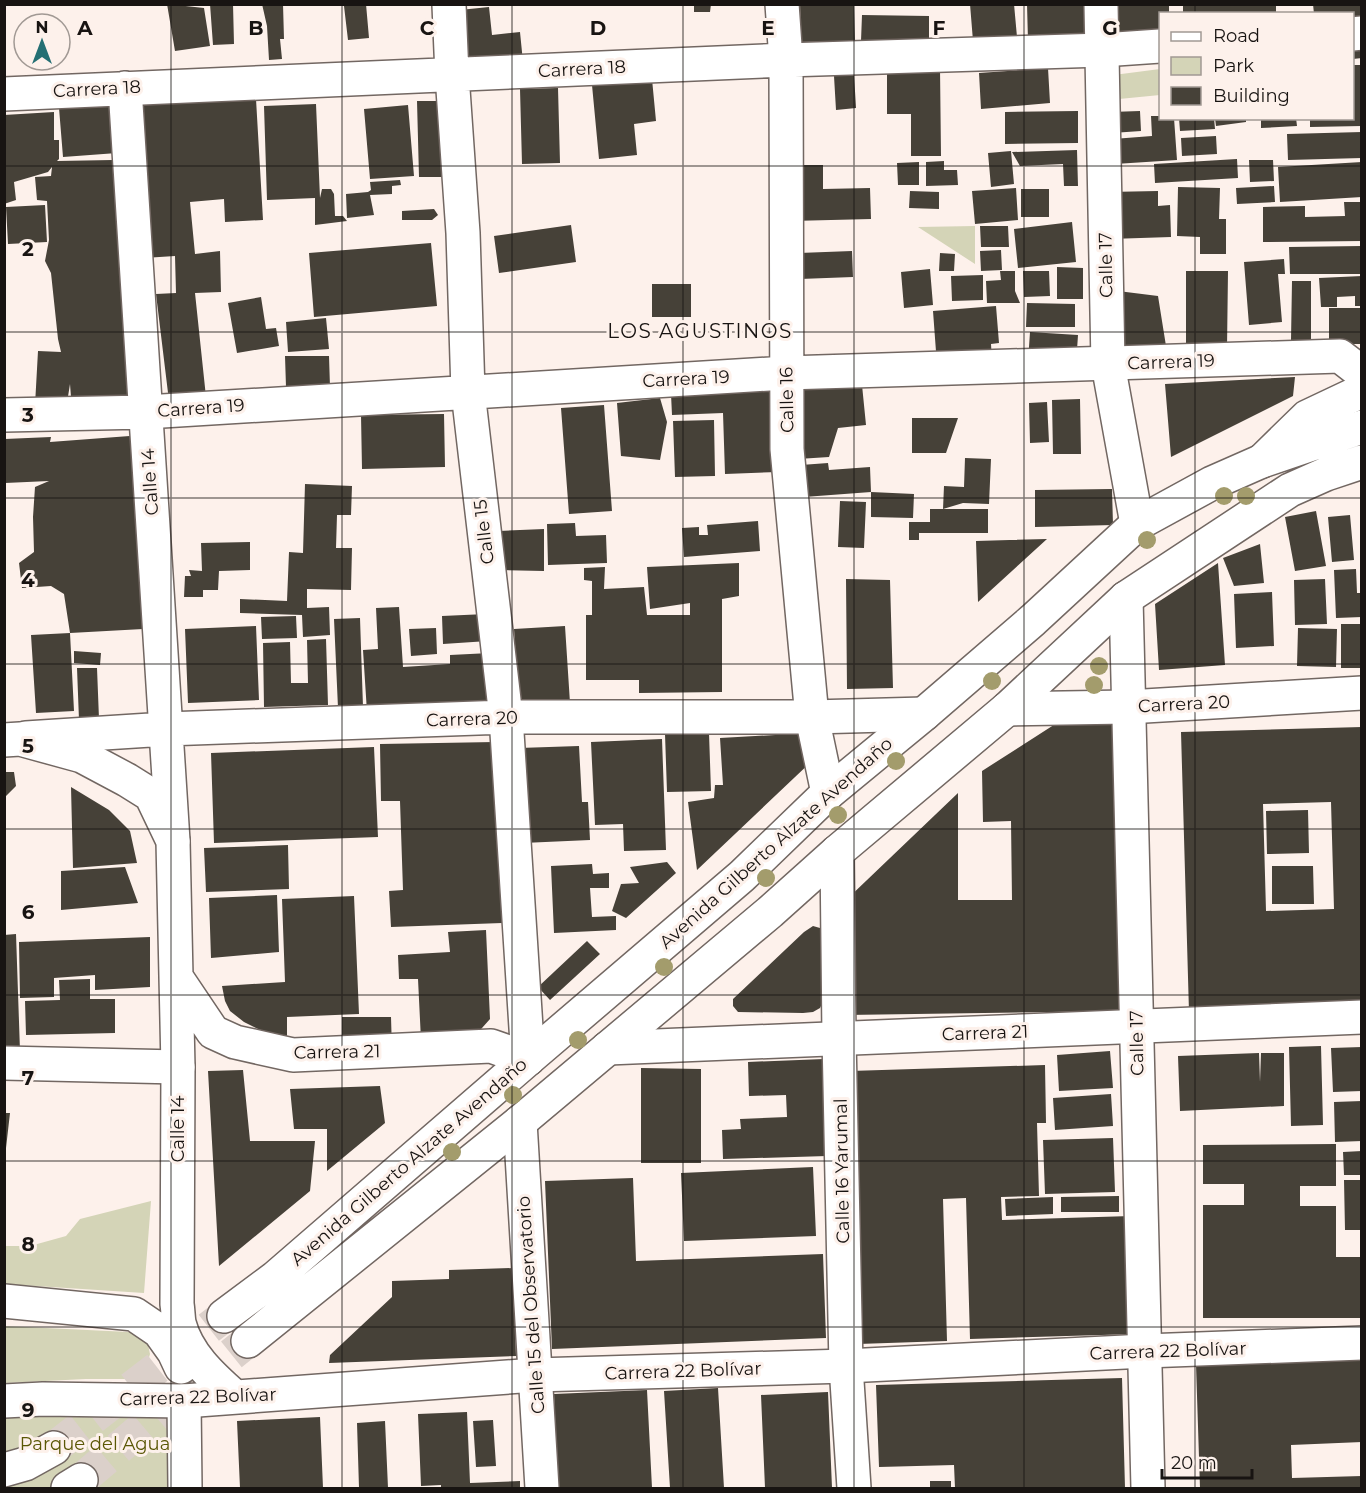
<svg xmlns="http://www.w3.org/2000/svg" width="1366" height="1493" font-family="Montserrat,sans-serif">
  <rect width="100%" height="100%" fill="#fdf1eb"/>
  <!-- green -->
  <path fill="#d4d4b7" d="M1160 69V95L1109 100 1106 76Z
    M975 226V264L918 227Z
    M151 1201 144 1293 5 1284V1246H30L66 1236 80 1219Z
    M4 1326 129 1332 147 1340 150 1354 146 1368 129 1379H86L5 1383Z
    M5 1401H184L185 1488H5Z"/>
  <!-- building -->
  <path fill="#464138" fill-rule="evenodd" d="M167 4 204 8 210 46 175 51Z
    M210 4H233L234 44 213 45Z
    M262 4H283L284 39H280L282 59 269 60 267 26Z
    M366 4 369 38 348 40 344 6Z
    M694 4H711L710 12H694Z
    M800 4H854L855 41 801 42Z
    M970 4H1014L1017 37 973 41Z
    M1027 4H1092L1093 39 1028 41Z
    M1116 4H1169V14H1160V32L1117 33Z
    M1183 4H1276V14H1183Z
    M1313 4H1362V25L1353 26V14H1314Z
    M489 7 492 35 520 32 523 62 457 70 450 11Z
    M862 15 929 16V43L861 41Z
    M1362 49V58L1353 59V50Z
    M1353 65H1362V126L1310 127V118H1353Z
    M887 68H940L941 156H911V114H887Z
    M1048 68 1050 103 981 109 979 73Z
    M854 74 856 108 836 110 834 76Z
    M652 79 656 121 634 124 637 155 599 159 592 85Z
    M558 88 560 163 522 164 520 89Z
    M256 99 263 220 225 222 224 199 190 202 195 254 220 251 221 292 195 293 206 397 169 401 156 294 176 293 175 256 144 258 130 105Z
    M417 101H444L446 177H419Z
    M113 103 117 153 63 157 59 108Z
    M316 104 320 198 322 189H331L334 194 335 216H343L347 221 315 225V198L267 200 264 106Z
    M408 105 414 176 370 179 364 109Z
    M1078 111V143L1005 144V112Z
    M1140 111 1141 131 1112 133 1111 112Z
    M54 112V140H59V159L57 161 113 160 129 400 71 397 70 384 66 409 35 405 38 351 61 352 58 339 51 273 45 261 49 240 47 201 37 200 35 177 51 176 52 167 48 172 14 182 16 200 4 204V115Z
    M1151 116H1160V118H1174L1177 160 1115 164 1113 139 1152 136Z
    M1179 118H1214L1215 129 1180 131Z
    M1215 118H1246V122L1216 126Z
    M1261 118H1296L1297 126 1261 128Z
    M1362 132V158L1288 160 1287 134Z
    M1216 136 1217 154 1182 156 1181 138Z
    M1077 150 1078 186H1064L1063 164 1020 166 1012 152Z
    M1011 151 1014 184 991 187 988 153Z
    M1237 159 1238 178 1155 183 1154 164Z
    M1249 160H1273L1274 181 1250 182Z
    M944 161V170H957L958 185 926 186V162Z
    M919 162V185H898L897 163Z
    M1362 162V197L1280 202 1278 167Z
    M789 165H823V189L870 188 871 219 791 221Z
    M400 180 401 185 392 186V194L370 195 374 215 347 218 346 194 368 192 371 190 370 182Z
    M1274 186 1275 202 1237 204 1236 188Z
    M1178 187 1220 188 1219 219H1226V254H1200V237L1177 236Z
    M1016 188 1018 220 975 224 972 191Z
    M1021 189H1049V217H1021Z
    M910 191 939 192V209L909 208Z
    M1158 191V206L1170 205 1171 237 1110 239 1108 192Z
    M1344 202H1362V241L1263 242V207L1305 206V217L1345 216Z
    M45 205 47 242 8 244 6 207Z
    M434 209 438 215 432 220H402V211Z
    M1072 222 1076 262 1018 268 1014 229Z
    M571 225 576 262 499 273 494 236Z
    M980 226H1008L1009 247H981Z
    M431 243 437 306 314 317 309 253Z
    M1362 246V274H1290L1289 247Z
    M1001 250 1002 270 981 271 980 251Z
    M852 251 853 277 800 279 799 253Z
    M940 253 955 254 954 271H939Z
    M1284 259 1285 274H1278L1282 322 1249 325 1244 262Z
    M1057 267 1083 268V299H1057Z
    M930 269 933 305 904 308 901 272Z
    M1000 271H1015V291L1020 303H987L986 281 1001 280Z
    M1023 271H1049L1050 296 1024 297Z
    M1186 271H1228L1227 348H1186Z
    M983 275V300L952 301 951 276Z
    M1362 276V306H1355V296L1337 297V307H1321L1319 278Z
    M1292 281H1311V340H1291Z
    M652 284H691V317H652Z
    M1118 291 1158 296 1166 346 1113 355Z
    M261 297 266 329 276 328 279 346 237 353 228 303Z
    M1027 303 1075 304V327H1026Z
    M996 306 999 343 991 344 992 361 937 365 933 311Z
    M1329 308H1362V344H1329Z
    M326 318 329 349 288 352 286 322Z
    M1030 332 1078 335 1076 365 1028 362Z
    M285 356H329L330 387H286Z
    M1295 377 1293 396 1171 457 1165 384Z
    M862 385 866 425 838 428 829 457 798 459 792 391Z
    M775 390 778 472 725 474 723 413 672 415 671 394Z
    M660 398 667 422 660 460 621 456 617 403Z
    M1080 399 1081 454H1053L1052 400Z
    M1047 402 1049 442 1030 443 1029 403Z
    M604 405 612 511 569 514 561 408Z
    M444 414 445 467 362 469 361 415Z
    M912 418H958L946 453H912Z
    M714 420 715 476 675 477 673 421Z
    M143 435 145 577 143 629 70 633 64 594 51 586 22 588 19 563 34 552 33 517 35 487 49 481 5 483V439L51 437 50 442Z
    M965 458 991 459 989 504 963 503 943 509H988V533H919V540H909V522H930V509H943L944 486 964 487Z
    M828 463 829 470 870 467 871 492 914 494 913 518 871 517V492L804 497 801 465Z
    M305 484 352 486 351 515H337L336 548H352L351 590 307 589V608L329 607 330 635 303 637 302 615 240 613V599L287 601 289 552 303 553Z
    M1112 489 1113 525 1035 527V490Z
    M840 501 866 502 864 548 838 547Z
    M1316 511 1326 566 1295 571 1285 517Z
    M1350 515 1354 560 1332 562 1328 517Z
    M758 521 760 551 684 557 682 528 699 527V535H708L707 525Z
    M575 523 576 536 606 535 607 563 548 565 547 524Z
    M544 529V571L497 570 499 531Z
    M1047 539 978 602 976 541Z
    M250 542V570L219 571 218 590H203V597H184L185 576H191L189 570 202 571 201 543Z
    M1260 544 1264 583 1234 586 1223 558Z
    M739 563V596L722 599V692L639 693V680H586V615H592V581L584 580V568L605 567 604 589 644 587 647 615H690V603L650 609 647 567Z
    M1218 563 1225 665 1159 670 1155 604Z
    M1356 569 1357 593H1362V617L1336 618 1334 570Z
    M846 579 890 580 893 688 847 689Z
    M1325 579 1327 624 1295 625 1294 580Z
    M1272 592 1274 646 1236 648 1234 594Z
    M399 607 403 667 450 664V655L490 653 493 705 367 712 363 650 378 649 376 608Z
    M486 614 488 641 443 644 442 616Z
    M296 616 297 638 262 639 261 617Z
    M360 618 363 707 338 708 334 619Z
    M1341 624H1362V668H1341Z
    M256 626 259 700 188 703 185 629Z
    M565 626 570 703 519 706 514 629Z
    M436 628 437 654 411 656 409 629Z
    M1298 628 1337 629 1336 667 1297 666Z
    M70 633 74 711 36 713 31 635Z
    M326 639 328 705 264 707 263 643 290 642 291 683H308L307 640Z
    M74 651 101 653 100 665 74 663Z
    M77 668H97L99 719 79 720Z
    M1074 712H1120L1124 1011 846 1015 844 902 958 793V900H1012L1011 821 983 822 982 771Z
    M1362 727V1007L1189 1012 1181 732ZM1331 802 1334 909 1266 911 1263 804Z
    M709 733 711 791 667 792 665 734Z
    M811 733 813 760 697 870 688 802 714 798 715 785H723L720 738Z
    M662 739 666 850 624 851 623 824 595 825 591 742Z
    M495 742 502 923 391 927 389 891 403 890 400 801H381L380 744Z
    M579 746 582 802H588L590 840 523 843 519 748Z
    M374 747 378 837 214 843 211 753Z
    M4 772H14L16 786 4 798Z
    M71 787 109 810 130 831 137 863 73 868Z
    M1308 810 1309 853 1267 854 1266 811Z
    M288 845 289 889 206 892 204 848Z
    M667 862 676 873 626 918 612 911 621 884 639 883 630 867Z
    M592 864 593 874 609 873V888H590L592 917 616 916V930L554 933 551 866Z
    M1272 866H1313L1314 904H1272Z
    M125 867 138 903 61 910V871Z
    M277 895 279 952 211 958 209 898Z
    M354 896 359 1014 287 1017V1036L272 1034 258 1029 244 1022 230 1011 225 1001 222 986 285 982 282 899Z
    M813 926 820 928 824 933V1000L820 1008 813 1012 803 1013 738 1012 733 1006V999L804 932Z
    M486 930 490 1019 474 1037 421 1040 418 979H399L398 955 450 952 448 932Z
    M16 934 20 1051 4 1052V935Z
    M150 937V987L95 990V975L54 978V997L20 998 19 942Z
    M587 941 600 954 550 1000 538 987Z
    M90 979V999H115V1033L26 1035 25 1001 60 1000 59 980Z
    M342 1017H391L392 1050H342Z
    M1321 1046 1323 1125 1291 1126 1289 1047Z
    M1362 1047V1091L1333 1092 1331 1048Z
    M1110 1051 1113 1088 1059 1091 1057 1055Z
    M1259 1053 1260 1082 1261 1053H1284V1106L1180 1111 1178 1056Z
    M824 1059 827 1156 723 1159 722 1130 741 1129 740 1119 787 1117 786 1095 749 1096 748 1062Z
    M1045 1065 1046 1123H1037L1039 1196 1001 1197 1002 1220 1131 1216 1135 1334 970 1339 966 1198 943 1199 947 1341 858 1344 850 1071Z
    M641 1068 701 1069V1163H641Z
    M243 1070 250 1141H315L310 1191 219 1266 208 1071Z
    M380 1086 385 1123 327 1171V1129H294L290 1089Z
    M1111 1094 1113 1126 1055 1130 1053 1098Z
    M1362 1101V1141L1335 1142 1334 1102Z
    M4 1113H10L6 1148H4Z
    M1113 1138 1115 1192 1045 1194 1043 1140Z
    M1336 1144V1186H1300V1206H1336V1257H1362V1318H1203V1205H1244V1184H1203V1145Z
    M1362 1151V1175H1344L1343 1152Z
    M813 1167 816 1236 684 1241 681 1173Z
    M633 1178 636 1261 823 1254 826 1338 552 1349 545 1181Z
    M1344 1180H1362V1230H1345Z
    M1119 1196V1212H1061V1197Z
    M1053 1197V1214L1006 1216 1005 1199Z
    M513 1268 516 1356 329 1363 330 1355 392 1297V1281L449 1279V1270Z
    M1362 1358V1442L1291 1445 1292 1478 1362 1476V1488H1200L1196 1365Z
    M1122 1378 1125 1488H955L954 1465 879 1467 876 1385Z
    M718 1388 724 1488H670L664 1391Z
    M647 1390 652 1488H558L554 1394Z
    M828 1392 832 1488H765L761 1395Z
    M467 1412 470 1483 520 1481V1488H441V1485L421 1486 418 1414Z
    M320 1417 323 1488H240L237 1421Z
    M493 1420 496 1466 476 1467 473 1421Z
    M385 1421 388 1488H359L357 1423Z
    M930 1481H951V1488H930Z"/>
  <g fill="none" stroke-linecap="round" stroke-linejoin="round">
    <!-- primary-tunnel -->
    <path stroke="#dbd0ca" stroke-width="33" stroke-dasharray="33 16" stroke-linecap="butt" d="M54 1448 224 1316
      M81 1480 182 1394 248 1341"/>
    <defs>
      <path id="minor" d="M782 4 786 60 787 449 812 717 828 793
        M449 5 452 75 463 233 468 392 506 717 528 1059
        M1352 34 1362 33
        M125 88 173 841
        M4 94 786 60 1102 50 1160 46
        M4 415 146 412 786 373 1340 356 1362 373
        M26 738 166 729 506 717H812L924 714
        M837 852 839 1038 846 1366 854 1488
        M4 1063 178 1067
        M184 1401 185 1488"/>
      <path id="tertiary" d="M1101 4 1108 364 1137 524
        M1126 598 1148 1488
        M520 1122 542 1488"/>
      <path id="secondary" d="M1262 461 1307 417 1362 391
        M1007 709 1128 707 1362 693
        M4 740 20 739 82 756 127 780 151 795 173 841 178 1067 177 1304C178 1310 178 1317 179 1323 187 1354 211 1376 235 1397
        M176 977 213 1032 235 1042 293 1055 491 1046 528 1059
        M608 1048 1362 1017
        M4 1301 134 1314 159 1331 174 1352 181 1367
        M4 1401 43 1399 184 1401 535 1375 846 1366 1145 1351 1362 1343"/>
      <path id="primary" d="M224 1316 275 1278 528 1059 742 876 828 793 924 714 1033 620 1137 524 1212 483 1262 461 1362 427
        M248 1341 520 1122 770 912 837 852 1007 709 1126 598 1290 490 1326 474 1362 462
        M4 1470 25 1464 54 1448
        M68 1488 81 1480"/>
    </defs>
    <!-- minor casing -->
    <use href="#minor" stroke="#726762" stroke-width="36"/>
    <!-- tertiary casing -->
    <use href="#tertiary" stroke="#726762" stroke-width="36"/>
    <!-- secondary casing -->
    <use href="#secondary" stroke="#726762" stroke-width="36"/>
    <!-- primary casing -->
    <use href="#primary" stroke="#726762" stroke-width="36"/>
    <!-- minor -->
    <use href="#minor" stroke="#fff" stroke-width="33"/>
    <!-- tertiary -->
    <use href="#tertiary" stroke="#fff" stroke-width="33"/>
    <!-- secondary -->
    <use href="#secondary" stroke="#fff" stroke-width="33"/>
    <!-- primary -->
    <use href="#primary" stroke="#fff" stroke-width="33"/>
  </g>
  <!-- trees -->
  <g fill="#a39c6c">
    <circle cx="1224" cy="496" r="9"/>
    <circle cx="1246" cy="496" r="9"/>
    <circle cx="1147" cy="540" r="9"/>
    <circle cx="1099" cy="666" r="9"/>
    <circle cx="992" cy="681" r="9"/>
    <circle cx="1094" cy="685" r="9"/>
    <circle cx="896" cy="761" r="9"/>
    <circle cx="838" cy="815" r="9"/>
    <circle cx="766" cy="878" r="9"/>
    <circle cx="664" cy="967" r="9"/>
    <circle cx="578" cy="1040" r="9"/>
    <circle cx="513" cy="1095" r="9"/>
    <circle cx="452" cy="1152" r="9"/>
  </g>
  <!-- grid -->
  <path fill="none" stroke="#181412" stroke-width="1.5" stroke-opacity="0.55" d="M171 4V1488M342 4V1488M512 4V1488M683 4V1488M854 4V1488M1024 4V1488M1195 4V14M1195 118V1488M4 166H1362M4 332H1362M4 498H1362M4 664H1362M4 829H1362M4 995H1362M4 1161H1362M4 1327H1362"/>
  <g text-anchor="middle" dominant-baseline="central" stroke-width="6" stroke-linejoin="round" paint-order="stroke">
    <!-- street labels -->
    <g font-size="18" fill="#181412" stroke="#fdf1eb">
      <text transform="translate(582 69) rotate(-3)">Carrera 18</text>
      <text transform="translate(97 89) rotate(-3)">Carrera 18</text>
      <text transform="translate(1106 265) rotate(-91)">Calle 17</text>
      <text transform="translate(1171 362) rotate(-2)">Carrera 19</text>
      <text transform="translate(686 379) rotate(-3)">Carrera 19</text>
      <text transform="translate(787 400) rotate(-91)">Calle 16</text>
      <text transform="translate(201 408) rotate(-4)">Carrera 19</text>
      <text transform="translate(150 482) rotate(-94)">Calle 14</text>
      <text transform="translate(484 532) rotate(-97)">Calle 15</text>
      <text transform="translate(1184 704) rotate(-3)">Carrera 20</text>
      <text transform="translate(472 719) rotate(-2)">Carrera 20</text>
      <text transform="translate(776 843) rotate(-42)">Avenida Gilberto Alzate Avendaño</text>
      <text transform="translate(985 1033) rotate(-2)">Carrera 21</text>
      <text transform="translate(1137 1043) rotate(-91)">Calle 17</text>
      <text transform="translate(337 1052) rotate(-1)">Carrera 21</text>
      <text transform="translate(178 1129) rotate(-90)">Calle 14</text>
      <text transform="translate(409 1162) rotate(-41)">Avenida Gilberto Alzate Avendaño</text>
      <text transform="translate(842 1171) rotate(-91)">Calle 16 Yarumal</text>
      <text transform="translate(531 1305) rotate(-94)">Calle 15 del Observatorio</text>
      <text transform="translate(1168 1351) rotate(-2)">Carrera 22 Bolívar</text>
      <text transform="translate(683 1371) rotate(-2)">Carrera 22 Bolívar</text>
      <text transform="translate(198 1397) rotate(-2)">Carrera 22 Bolívar</text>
    </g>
    <!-- park labels -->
    <g font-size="18" fill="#5a5705" stroke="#fdf1eb">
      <text x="95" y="1444">Parque del Agua</text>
    </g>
    <!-- neighbourhood labels -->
    <g font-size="20" letter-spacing="1.5" fill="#181412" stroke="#fdf1eb">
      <text x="700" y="331">LOS AGUSTINOS</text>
    </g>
  </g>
  <g font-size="20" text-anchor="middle" font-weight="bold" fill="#181412" stroke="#fdf1eb" stroke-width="6" stroke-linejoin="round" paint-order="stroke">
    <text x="85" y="35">A</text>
    <text x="256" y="35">B</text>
    <text x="427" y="35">C</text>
    <text x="598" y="35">D</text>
    <text x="768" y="35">E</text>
    <text x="939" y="35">F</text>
    <text x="1110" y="35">G</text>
    <text x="28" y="256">2</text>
    <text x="28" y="422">3</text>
    <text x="28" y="587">4</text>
    <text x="28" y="753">5</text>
    <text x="28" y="919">6</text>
    <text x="28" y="1085">7</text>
    <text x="28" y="1251">8</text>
    <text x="28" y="1417">9</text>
  </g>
  <!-- border -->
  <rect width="1366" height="1493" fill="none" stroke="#181412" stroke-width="12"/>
  <!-- legend -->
  <rect x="1159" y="12" width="195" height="108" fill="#fdf1eb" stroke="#a19994" stroke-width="1.5"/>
  <rect x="1171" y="32" width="30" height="9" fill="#ffffff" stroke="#a19994" stroke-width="1.5"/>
  <text x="1213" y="42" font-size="18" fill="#181412">Road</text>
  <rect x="1171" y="57" width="30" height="18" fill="#d4d4b7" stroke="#a19994" stroke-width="1.5"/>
  <text x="1213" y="72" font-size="18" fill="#181412">Park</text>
  <rect x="1171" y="87" width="30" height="18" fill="#464138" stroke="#a19994" stroke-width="1.5"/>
  <text x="1213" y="102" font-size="18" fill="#181412">Building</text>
  <!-- north arrow -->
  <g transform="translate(42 42)"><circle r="28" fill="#fdf1eb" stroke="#a19994" stroke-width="1.5"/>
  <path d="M0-4.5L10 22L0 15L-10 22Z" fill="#246f73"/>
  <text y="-9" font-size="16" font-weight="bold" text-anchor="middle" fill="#181412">N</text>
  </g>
  <!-- scale -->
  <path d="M1162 1469v9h90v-9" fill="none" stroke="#181412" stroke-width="3"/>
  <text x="1171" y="1469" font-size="18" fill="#181412" stroke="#fdf1eb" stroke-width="4.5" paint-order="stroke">20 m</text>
</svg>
